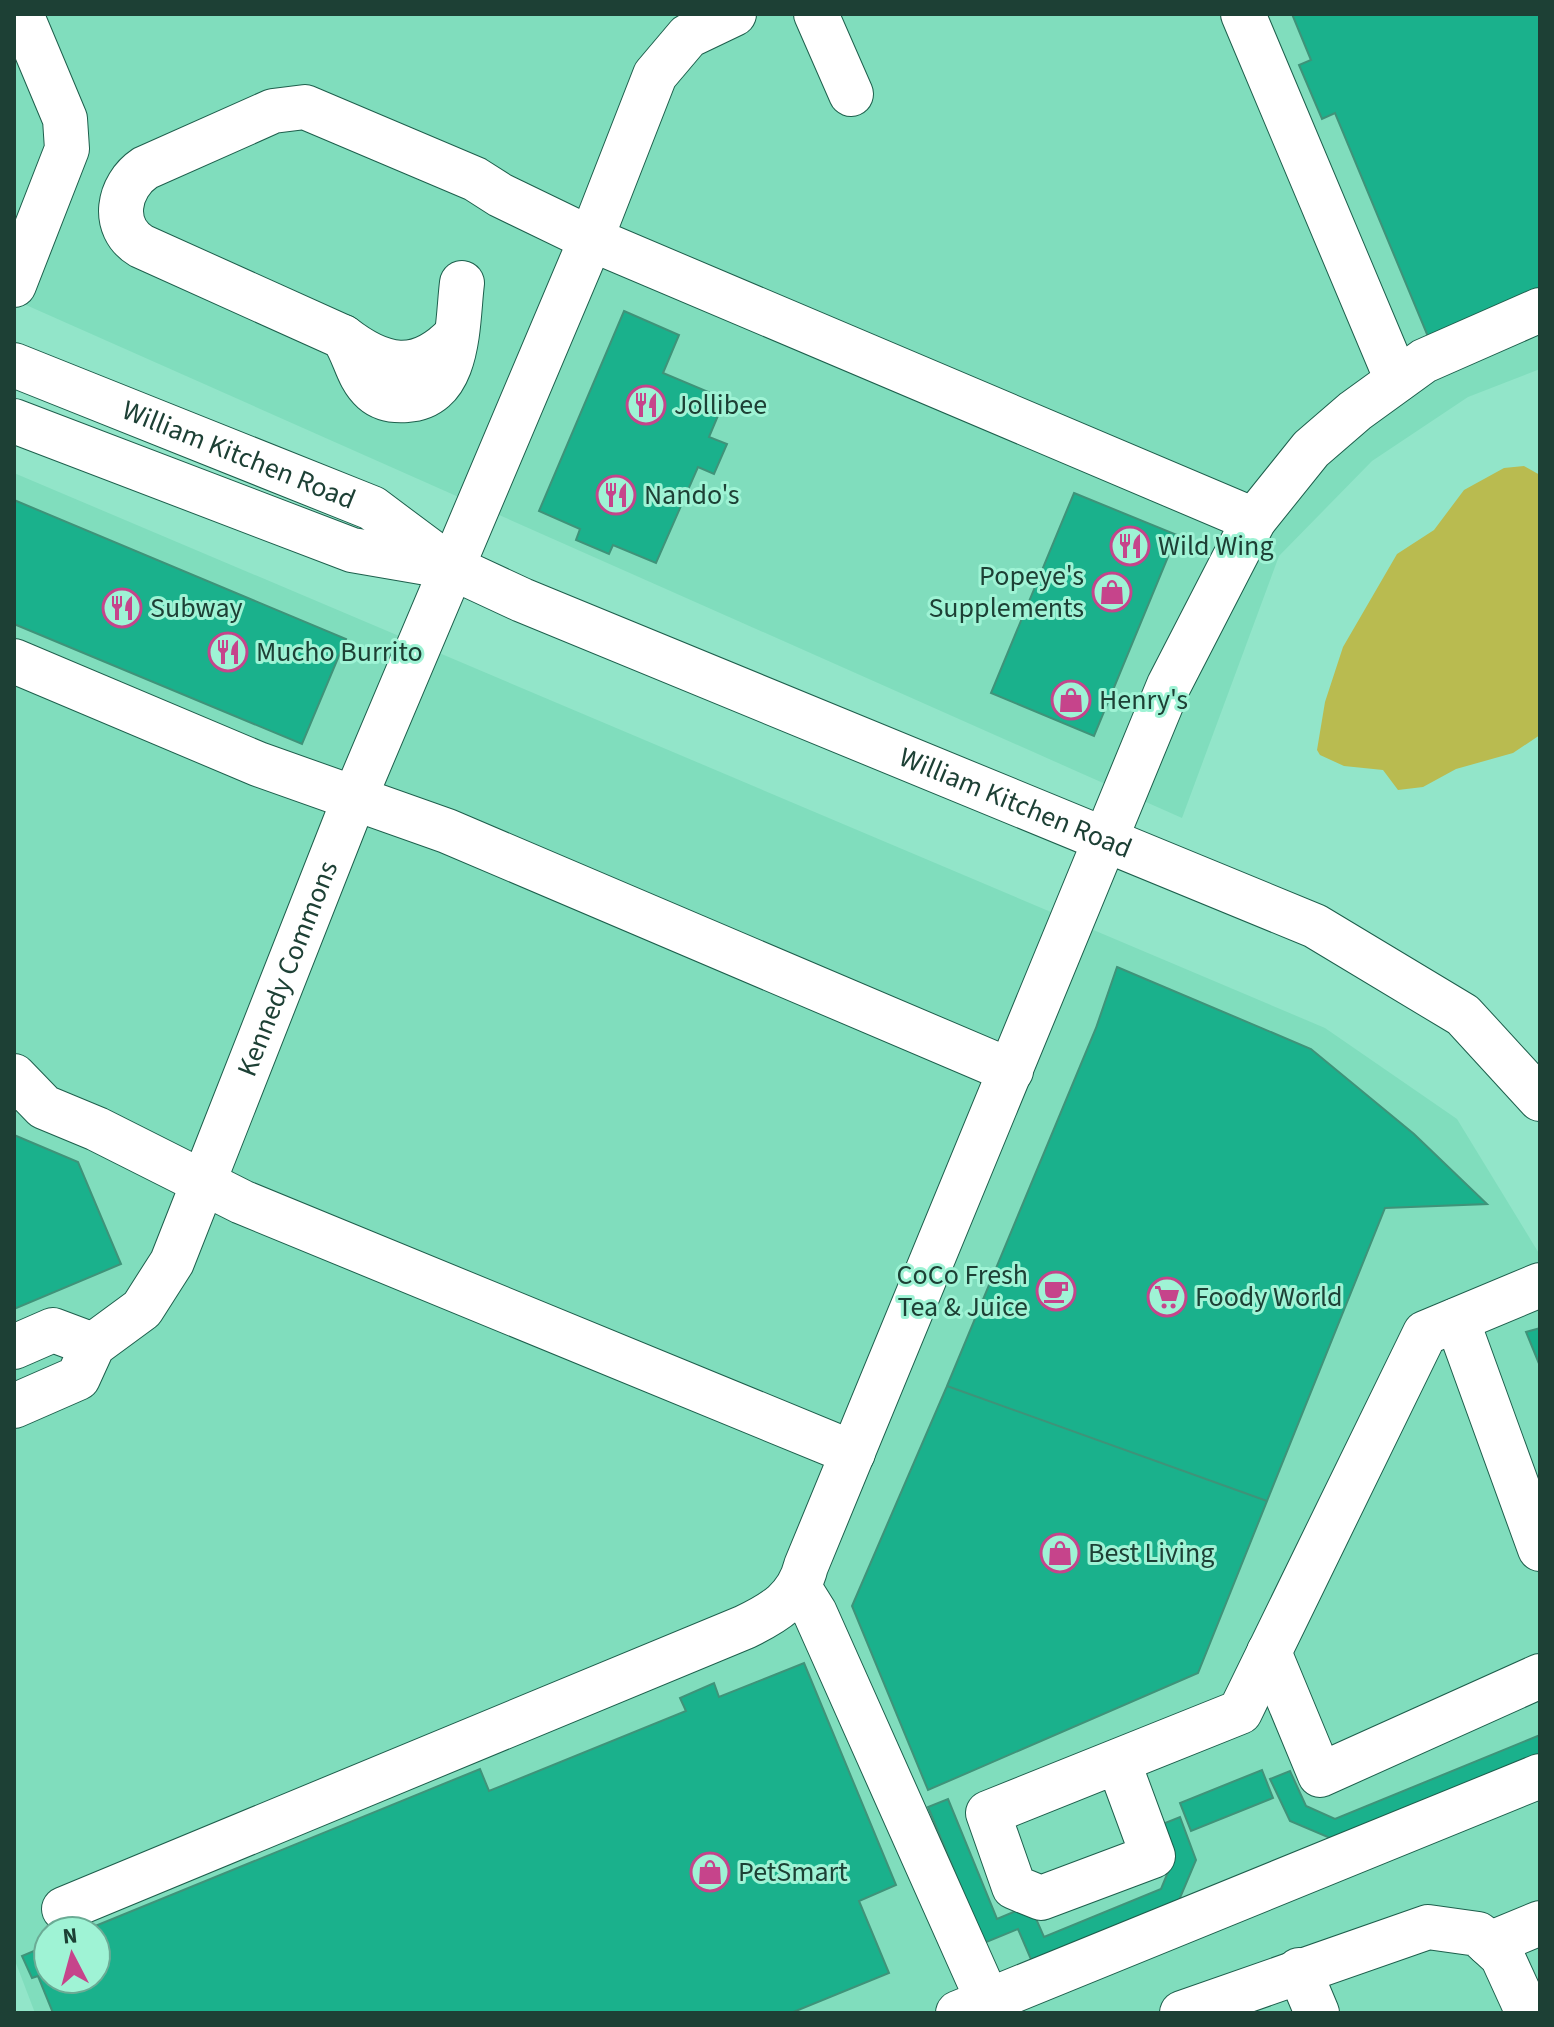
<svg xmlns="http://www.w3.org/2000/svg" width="1554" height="2027" font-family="'Source Sans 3',sans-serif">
  <rect width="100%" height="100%" fill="#92e5c9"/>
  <!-- built -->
  <path fill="#80ddbd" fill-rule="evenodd" d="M14 14H1540V369L1468 397 1372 461 1279 556 1182 818 26 305H14Z
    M14 473 1325 1028 1457 1119 1540 1255V2013H35L14 1958ZM48 1931H96V1979H48Z"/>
  <!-- water -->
  <path fill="#b9bb50" d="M1524 466 1540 475V735L1513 753 1456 769 1423 787 1398 790 1383 770 1344 766 1320 755 1317 750 1325 702 1343 647 1397 554 1434 530 1464 490 1504 468Z"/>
  <!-- building -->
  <path fill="#1ab18c" stroke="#3f9379" stroke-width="2" d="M1292 14H1540V292L1429 339 1335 113 1322 119 1299 65 1311 60Z
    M624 311 679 335 663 373 725 399 709 437 727 444 714 474 698 467 656 563 613 545 609 554 576 540 580 529 539 511Z
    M1074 493 1177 535 1094 736 991 693Z
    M14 500 346 639 302 744 14 624Z
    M1117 967 1311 1049 1414 1134 1487 1204 1385 1208 1267 1501 947 1386 1096 1028Z
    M14 1135 78 1162 121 1264 14 1309Z
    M1540 1328V1366L1526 1332Z
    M947 1386 1267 1501 1198 1673 928 1790 852 1606Z
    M804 1663 896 1885 859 1901 889 1973 791 2013H53L38 1976 32 1978 22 1956 48 1945V1979H96V1931H83L480 1769 489 1791 686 1711 680 1698 714 1683 719 1697Z
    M1540 1735V1757L1337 1841 1290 1821 1270 1779 1290 1771 1306 1806 1335 1819Z
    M1262 1770 1273 1798 1191 1831 1180 1803Z
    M948 1799 997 1919 1030 1905 1044 1937 1161 1889 1173 1860 1160 1825 1180 1817 1196 1860 1177 1905 1033 1964 1018 1929 984 1943 928 1807Z"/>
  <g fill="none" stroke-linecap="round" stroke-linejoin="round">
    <defs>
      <g id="minor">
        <path d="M816 14 851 94"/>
        <path d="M1243 14 1397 380"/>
        <path d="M462 283C457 322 461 397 407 400 395 401 382 399 373 391 357 377 355 354 343 337L141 246C110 227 118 186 145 168L273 111 305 107 475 179 500 195 591 239 1254 520"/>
        <path d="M14 285 67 149 65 119 21 14"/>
        <path d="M343 337C383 368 417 375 455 336"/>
        <path id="s1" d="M14 365 372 508 451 567 522 600 1315 926 1463 1015 1540 1099"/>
        <path d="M14 421 352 550 445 566"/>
        <path d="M14 661 258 764 447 831 1011 1071"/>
        <path d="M14 1076 44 1107 97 1129 242 1202 853 1453"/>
        <path d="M1457 1320 1540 1549"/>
        <path d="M14 1347 53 1330 93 1345"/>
        <path id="s2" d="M14 1406 78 1378 93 1345 142 1309 172 1262 355 797 591 239 655 75 688 36 734 14"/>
        <path d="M800 1589 815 1613 988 2001"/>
        <path d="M1269 1652 1320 1775 1540 1676"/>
        <path d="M1118 1761 1153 1856 1041 1898 1014 1887 988 1813 1240 1712 1425 1333 1540 1285"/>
        <path d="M64 1909 745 1627C774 1613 798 1599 806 1566L1169 685 1254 520 1311 449 1355 411 1424 361 1540 310"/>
        <path d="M1489 1944 1540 1923"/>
        <path d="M1299 1970 1317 2013"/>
        <path d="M958 2013 1540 1776"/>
        <path d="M1182 2013 1428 1927 1478 1934 1502 1956 1528 2013"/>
      </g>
    </defs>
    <!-- minor casing -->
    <use href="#minor" stroke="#1d5f4c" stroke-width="46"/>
    <!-- minor -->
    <use href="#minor" stroke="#fff" stroke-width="44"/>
  </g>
  <!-- icons -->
  <defs>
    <symbol id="restaurant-ring" viewBox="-11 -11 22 22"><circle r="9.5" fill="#9ff3d5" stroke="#c6448b" stroke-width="1.5"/><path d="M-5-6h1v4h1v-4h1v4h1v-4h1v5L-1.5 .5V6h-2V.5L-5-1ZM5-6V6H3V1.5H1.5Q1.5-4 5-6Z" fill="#c6448b"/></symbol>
    <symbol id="shop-ring" viewBox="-11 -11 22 22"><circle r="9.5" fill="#9ff3d5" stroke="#c6448b" stroke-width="1.5"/><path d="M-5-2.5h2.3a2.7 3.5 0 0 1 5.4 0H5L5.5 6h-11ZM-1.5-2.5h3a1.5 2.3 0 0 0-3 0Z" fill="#c6448b"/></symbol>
    <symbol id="cafe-ring" viewBox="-11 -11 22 22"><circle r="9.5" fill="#9ff3d5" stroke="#c6448b" stroke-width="1.5"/><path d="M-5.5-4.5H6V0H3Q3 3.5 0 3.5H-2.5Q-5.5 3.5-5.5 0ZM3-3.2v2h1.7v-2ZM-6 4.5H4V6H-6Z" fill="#c6448b"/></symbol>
    <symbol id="supermarket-ring" viewBox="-11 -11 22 22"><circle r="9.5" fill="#9ff3d5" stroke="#c6448b" stroke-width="1.5"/><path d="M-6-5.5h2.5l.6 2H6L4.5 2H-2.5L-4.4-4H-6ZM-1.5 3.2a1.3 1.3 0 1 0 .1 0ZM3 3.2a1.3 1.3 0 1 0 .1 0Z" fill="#c6448b"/></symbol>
  </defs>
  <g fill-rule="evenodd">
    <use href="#restaurant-ring" x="624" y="383" width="44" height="44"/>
    <use href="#restaurant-ring" x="594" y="473" width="44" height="44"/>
    <use href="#restaurant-ring" x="1108" y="524" width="44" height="44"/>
    <use href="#shop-ring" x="1090" y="570" width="44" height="44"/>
    <use href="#restaurant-ring" x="100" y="586" width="44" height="44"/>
    <use href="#restaurant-ring" x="206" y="630" width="44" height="44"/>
    <use href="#shop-ring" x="1049" y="678" width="44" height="44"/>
    <use href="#cafe-ring" x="1034" y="1269" width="44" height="44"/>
    <use href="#supermarket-ring" x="1145" y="1275" width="44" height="44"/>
    <use href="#shop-ring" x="1038" y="1531" width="44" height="44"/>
    <use href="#shop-ring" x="688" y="1850" width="44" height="44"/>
  </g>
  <g text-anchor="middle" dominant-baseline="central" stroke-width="6" stroke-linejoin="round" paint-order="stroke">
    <!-- poi labels -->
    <g font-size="28" fill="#1d4035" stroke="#9ff3d5" text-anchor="start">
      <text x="674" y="405">Jollibee</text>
      <text x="644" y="495">Nando's</text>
      <text x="1158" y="546">Wild Wing</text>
      <text x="1084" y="576" text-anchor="end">Popeye's<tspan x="1084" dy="32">Supplements</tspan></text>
      <text x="150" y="608">Subway</text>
      <text x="256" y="652">Mucho Burrito</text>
      <text x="1099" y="700">Henry's</text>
      <text x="1028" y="1275" text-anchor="end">CoCo Fresh<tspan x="1028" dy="32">Tea &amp; Juice</tspan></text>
      <text x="1195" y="1297">Foody World</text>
      <text x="1088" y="1553">Best Living</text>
      <text x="738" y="1872">PetSmart</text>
    </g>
    <!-- street labels -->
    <g font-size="28" fill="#1d4035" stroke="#9ff3d5">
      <text stroke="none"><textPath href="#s1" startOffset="242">William Kitchen Road</textPath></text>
      <text stroke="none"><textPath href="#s1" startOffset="1096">William Kitchen Road</textPath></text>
      <text stroke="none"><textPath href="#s2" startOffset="538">Kennedy Commons</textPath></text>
    </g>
  </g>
  <!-- border -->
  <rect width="1554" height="2027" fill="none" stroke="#1d4035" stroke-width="32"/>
  <!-- north arrow -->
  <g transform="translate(72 1955) rotate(354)"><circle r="38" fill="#9ff3d5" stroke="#6bab95" stroke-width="2"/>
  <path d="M0-6L14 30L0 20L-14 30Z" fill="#c6448b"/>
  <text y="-12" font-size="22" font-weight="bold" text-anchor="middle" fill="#1d4035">N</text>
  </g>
</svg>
